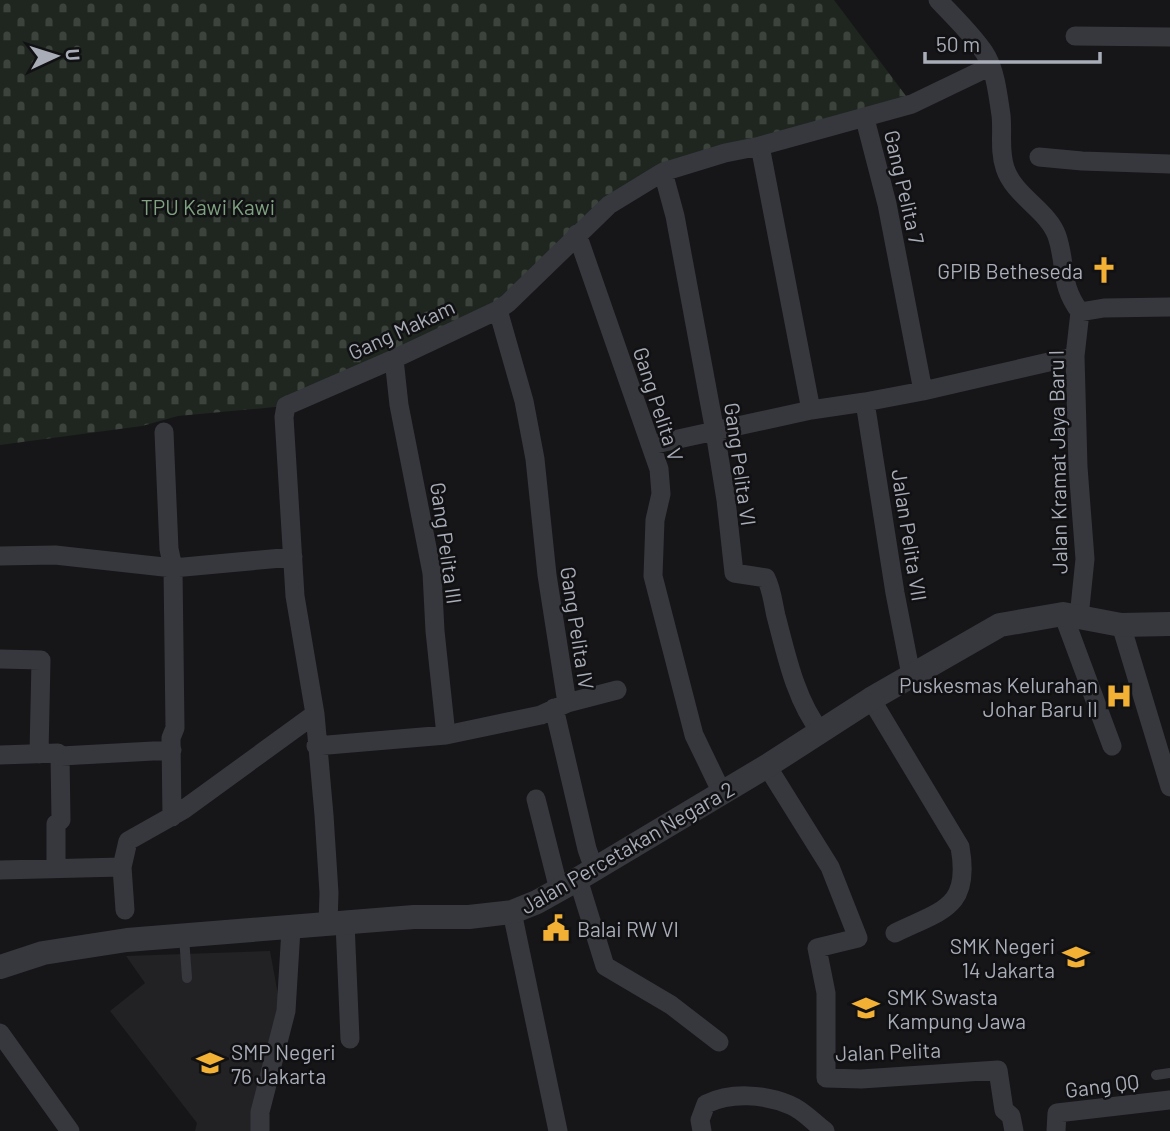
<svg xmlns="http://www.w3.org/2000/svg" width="1170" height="1131" font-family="Barlow,sans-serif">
  <defs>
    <pattern id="cemetery-stones" width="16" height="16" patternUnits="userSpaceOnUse" patternTransform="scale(1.75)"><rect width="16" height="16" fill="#1e261f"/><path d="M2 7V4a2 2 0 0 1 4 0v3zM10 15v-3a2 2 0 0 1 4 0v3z" fill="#3c433d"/></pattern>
  </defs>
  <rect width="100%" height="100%" fill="#161618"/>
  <!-- built -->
  <path fill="#222225" d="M270 951 282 1016 258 1131H195L197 1123 110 1011 145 983 126 956Z"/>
  <!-- cemetery -->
  <path fill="url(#cemetery-stones)" d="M0 0H834L912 104 701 161 609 205 508 303 286 406 178 416 142 426 0 445Z"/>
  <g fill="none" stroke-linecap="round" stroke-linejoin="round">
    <!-- service -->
    <path stroke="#37383d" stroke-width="10" d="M184 937 187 978
      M1156 1075 1170 1073"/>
    <!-- minor -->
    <path stroke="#37383d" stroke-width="19" d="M938 0C952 15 978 40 987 57 996 74 998 96 1001 115 1003 133 999 150 1005 168 1014 196 1048 210 1057 236 1067 266 1059 284 1080 312
      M1075 36 1170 37
      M865 119 887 204 923 391
      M760 146 811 410
      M1039 157 1082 161 1170 164
      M663 172 675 216 715 432 726 500 734 573 766 578C772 590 773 603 776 616 786 653 795 699 820 731
      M577 234 659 469 661 494 655 520 653 576 694 735 722 793
      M1080 312 1104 308 1170 307
      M394 359 399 405 432 573 435 631 446 735
      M865 402 895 593 911 675
      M164 432 169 549 173 568 175 728 171 738 172 817
      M651 445 811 410 865 402 923 391 1075 356
      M0 556 55 555 173 568 293 557
      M1063 614 1112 746
      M1079 617 1085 559 1078 467 1075 356 1080 312
      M1121 625 1170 787
      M0 659 41 660 39 754
      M871 699 960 847C971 908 942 910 895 933
      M567 703 617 690
      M554 708 587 849 594 869
      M316 746 446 735 541 715 567 703 547 575 535 459 524 401 498 310
      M0 755 58 753 60 755 61 820 56 824V869
      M61 756 172 750
      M767 766 830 867 858 938 817 948 826 993V1078L861 1079 998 1070 1004 1110 1011 1116 1014 1131
      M536 799 559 890
      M0 870 122 867
      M578 879 605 966 671 1005 719 1042
      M125 910 122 867 128 841 183 810 315 714
      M512 912 558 1131
      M345 923 350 1039
      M328 924 329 893 324 815 315 714 295 596 284 417 286 406 394 359 498 310 508 303 609 205 663 172 725 153 760 146 912 104 991 66
      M0 1033 70 1131
      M260 1131V1112L286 1011 291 929
      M702 1131 700 1120 706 1104C731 1092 764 1094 790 1105 803 1110 814 1123 825 1131
      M1056 1131 1057 1113 1170 1100"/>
    <!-- tertiary -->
    <path stroke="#37383d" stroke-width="24" d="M0 967 43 953 127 940 414 917H469L512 912 537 902 578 879 767 766 871 699 1000 625 1063 614 1121 625 1170 624"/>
  </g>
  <!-- icons -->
  <defs>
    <symbol id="church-bare" viewBox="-9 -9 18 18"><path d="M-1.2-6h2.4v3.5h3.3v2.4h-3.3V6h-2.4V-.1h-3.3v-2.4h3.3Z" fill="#f2b134" stroke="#111113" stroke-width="2.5" paint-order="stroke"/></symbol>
    <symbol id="hospital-bare" viewBox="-9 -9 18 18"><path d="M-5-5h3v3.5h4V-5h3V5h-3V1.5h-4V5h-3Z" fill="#f2b134" stroke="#111113" stroke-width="2.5" paint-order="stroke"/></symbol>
    <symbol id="civic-bare" viewBox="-9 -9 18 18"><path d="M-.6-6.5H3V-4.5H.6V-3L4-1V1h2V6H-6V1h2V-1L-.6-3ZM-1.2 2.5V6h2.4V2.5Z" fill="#f2b134" stroke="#111113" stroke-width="2.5" paint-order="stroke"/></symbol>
    <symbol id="school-bare" viewBox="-9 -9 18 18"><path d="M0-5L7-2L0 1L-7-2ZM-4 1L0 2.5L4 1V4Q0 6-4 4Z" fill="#f2b134" stroke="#111113" stroke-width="2.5" paint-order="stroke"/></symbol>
  </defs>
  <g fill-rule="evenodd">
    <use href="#church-bare" x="1085" y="251" width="38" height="38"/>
    <use href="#hospital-bare" x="1100" y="677" width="38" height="38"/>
    <use href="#civic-bare" x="537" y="909" width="38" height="38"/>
    <use href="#school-bare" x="1057" y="938" width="38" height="38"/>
    <use href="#school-bare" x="847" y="989" width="38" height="38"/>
    <use href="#school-bare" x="191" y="1044" width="38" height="38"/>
  </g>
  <g text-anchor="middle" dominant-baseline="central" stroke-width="5" stroke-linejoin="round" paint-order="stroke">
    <!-- street labels -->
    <g font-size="21" fill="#a8adb8" stroke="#111113">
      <text transform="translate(905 187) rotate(77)">Gang Pelita 7</text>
      <text transform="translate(401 329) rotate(-25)">Gang Makam</text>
      <text transform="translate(659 404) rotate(72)">Gang Pelita V</text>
      <text transform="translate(1057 462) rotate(-91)">Jalan Kramat Jaya Baru I</text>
      <text transform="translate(741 464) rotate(82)">Gang Pelita VI</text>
      <text transform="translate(910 535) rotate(81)">Jalan Pelita VII</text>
      <text transform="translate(447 543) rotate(82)">Gang Pelita III</text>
      <text transform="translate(578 628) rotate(81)">Gang Pelita IV</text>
      <text transform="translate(627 847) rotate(-30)">Jalan Percetakan Negara 2</text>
      <text transform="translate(888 1051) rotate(-2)">Jalan Pelita</text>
      <text transform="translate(1102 1085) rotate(-7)">Gang QQ</text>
    </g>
    <!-- park labels -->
    <g font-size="21" fill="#7fa381" stroke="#111113">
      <text x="208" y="206">TPU Kawi Kawi</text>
    </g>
    <!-- poi labels -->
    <g font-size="21" fill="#a8adb8" stroke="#111113" text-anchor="end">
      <text x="1083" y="270">GPIB Betheseda</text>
      <text x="1098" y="684">Puskesmas Kelurahan<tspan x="1098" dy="24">Johar Baru II</tspan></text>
      <text x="577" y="928" text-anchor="start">Balai RW VI</text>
      <text x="1055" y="945">SMK Negeri<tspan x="1055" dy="24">14 Jakarta</tspan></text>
      <text x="887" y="996" text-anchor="start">SMK Swasta<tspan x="887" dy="24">Kampung Jawa</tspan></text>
      <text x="231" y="1051" text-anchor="start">SMP Negeri<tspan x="231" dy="24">76 Jakarta</tspan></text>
    </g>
  </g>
  <!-- north arrow -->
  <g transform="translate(56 56) rotate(86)" stroke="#111113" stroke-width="5" paint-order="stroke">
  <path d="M0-5L12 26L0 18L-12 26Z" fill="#a8adb8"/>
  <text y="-10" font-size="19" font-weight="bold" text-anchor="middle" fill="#a8adb8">U</text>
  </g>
  <!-- scale -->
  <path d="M925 52v10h175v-10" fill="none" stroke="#a8adb8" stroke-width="3.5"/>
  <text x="936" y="52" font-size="21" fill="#a8adb8" stroke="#111113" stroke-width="5" paint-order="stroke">50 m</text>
</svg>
